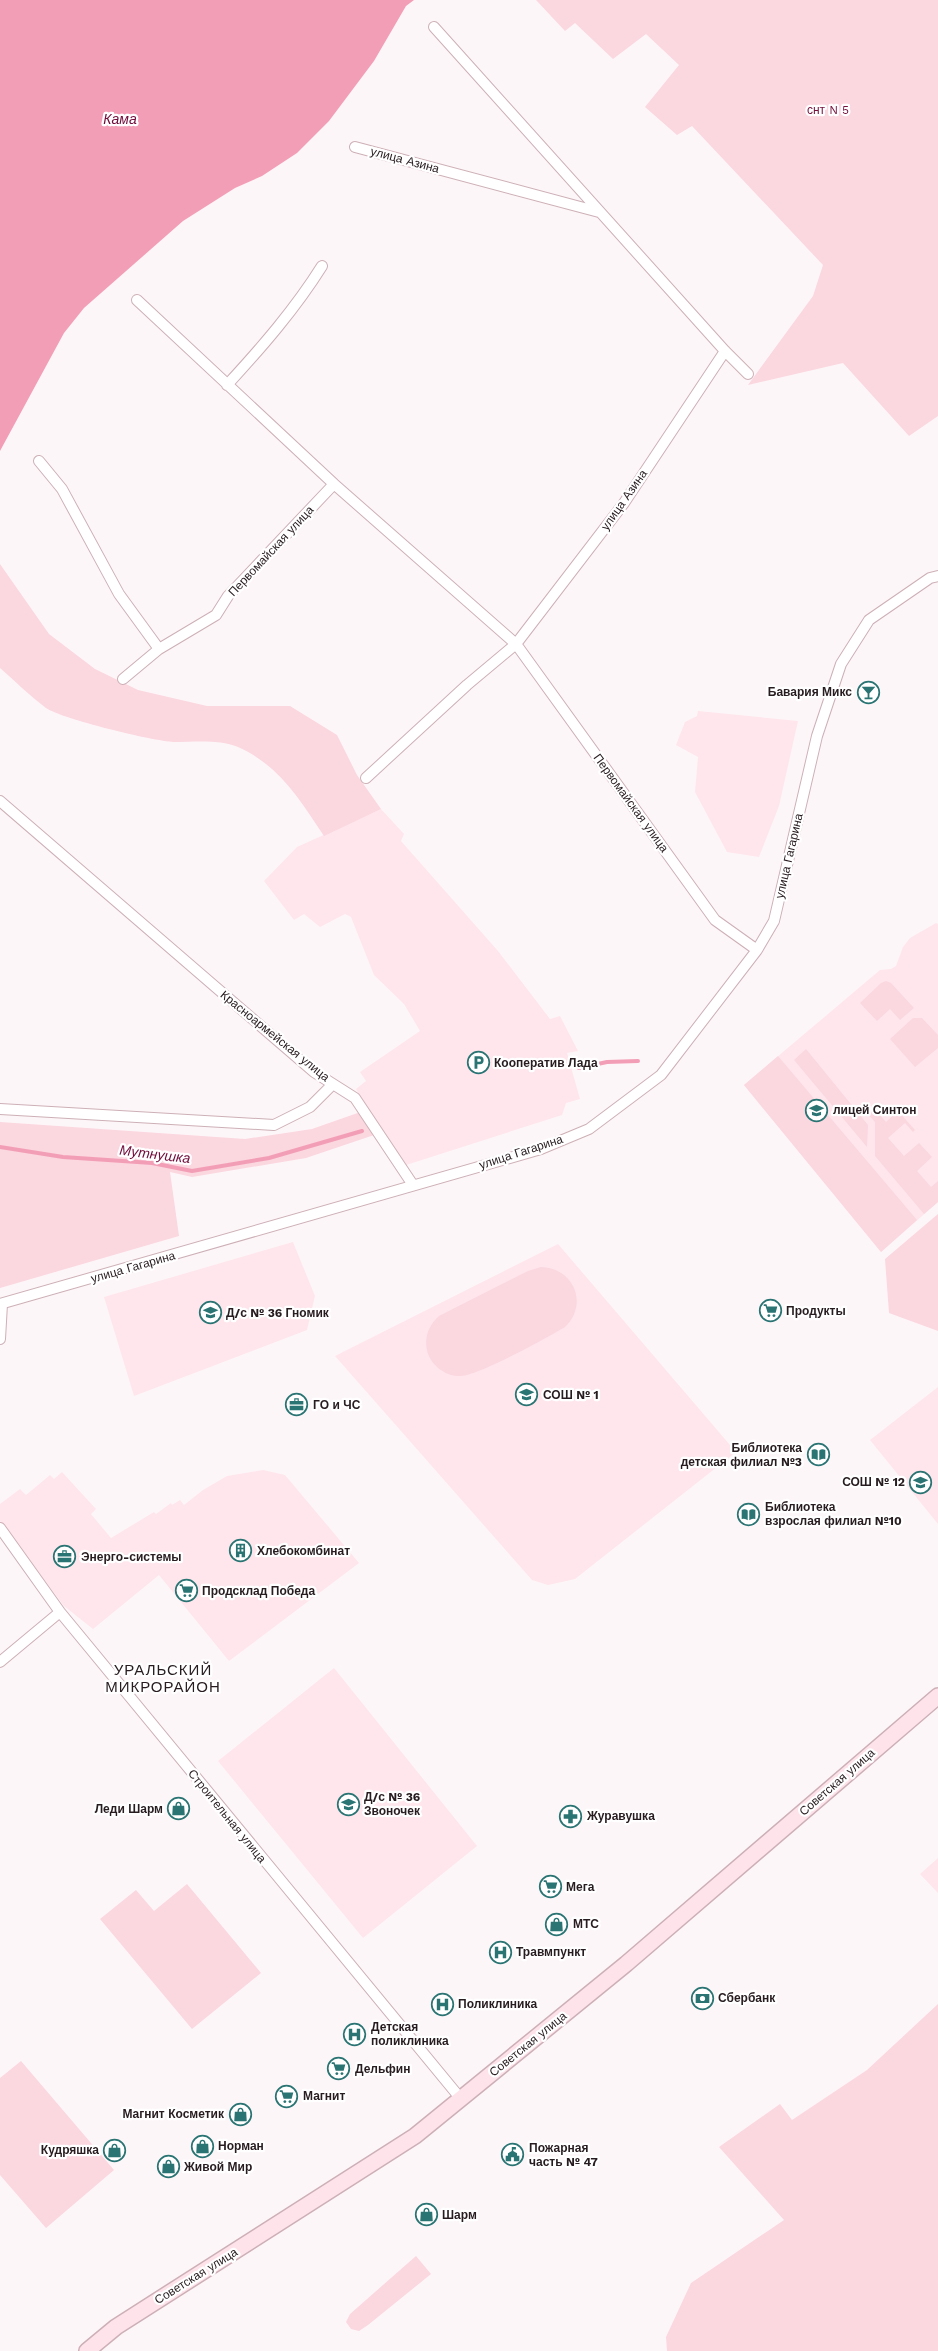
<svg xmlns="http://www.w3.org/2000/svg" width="938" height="2351" font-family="'Work Sans',sans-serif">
  <rect width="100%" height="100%" fill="#fdf6f8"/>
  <!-- built -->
  <path fill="#fee6ec" d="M698 711 798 721 779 806 759 857 727 852 695 792 698 757 676 745 685 722 697 716Z
    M381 809 404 834 401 841 498 951 550 1019 560 1016 578 1051 567 1053 580 1099 566 1103 562 1115 403 1166 356 1089 366 1081 360 1072 420 1031 404 1004 374 975 351 917 345 914 320 927 304 914 294 920 264 881 297 847Z
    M936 923 938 924V1202L881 1252 744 1085 880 970 891 969 896 966 903 947 910 938Z
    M293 1242 315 1296 307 1330 134 1396 104 1297Z
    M558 1244 736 1452 575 1579 548 1585 532 1580 335 1356Z
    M938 1387V1524L870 1440Z
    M263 1470 285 1475 359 1563 229 1661 159 1575 93 1629 64 1606 0 1521V1504L20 1489 26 1495 50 1475 54 1479 62 1472 96 1509 91 1514 111 1538 154 1512 156 1514 171 1503 172 1505 180 1500 184 1505 203 1490 227 1476Z
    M334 1668 477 1846 363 1938 218 1761Z
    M938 1858V1893L920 1874Z"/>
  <!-- green -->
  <path fill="#fbd7e0" d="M536 0H938V416L909 436 843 363 748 385 813 296 823 265 692 126 677 135 645 107 679 65 646 34 613 59 575 23 565 31Z
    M0 564 49 634 95 669 138 690 207 706H290L337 735 357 775 381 809 324 836C300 800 279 765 238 747 219 739 194 742 174 742 153 741 62 719 46 708 30 696 15 681 0 668Z
    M886 981 891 983 914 1008 900 1020 890 1009 877 1021 860 1003 881 983Z
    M913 1018H922L938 1035V1048L915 1067 890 1039Z
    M806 1049 868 1125 867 1147 794 1060Z
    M778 1056 917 1220 881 1252 744 1085Z
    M873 1107 886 1122 898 1111 915 1130 913 1132 905 1123 888 1138 904 1156 919 1143 932 1157 917 1171 931 1187 938 1181V1202L924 1214 875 1156V1122L867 1113Z
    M369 1109 383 1132 306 1158 192 1177 170 1172 179 1236 0 1288V1122L245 1139 312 1129Z
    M938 1214V1331L889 1313 885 1259Z
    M541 1267C574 1268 589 1304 565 1327 547 1338 479 1375 461 1376 446 1377 430 1365 427 1350 424 1337 429 1325 439 1316L528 1271Z
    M187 1884 261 1973 192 2029 100 1919 136 1890 154 1911Z
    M938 2004V2351H667L666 2337 691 2283 784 2220 719 2147 780 2104 792 2120 867 2070Z
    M21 2061 114 2170 46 2228 0 2175V2078Z
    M416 2256 431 2274 368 2325 359 2331 351 2329 346 2322 350 2314Z"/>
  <!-- water -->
  <path fill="#f39eb7" d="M0 0H414L406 6 374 61 329 121 297 153 262 176 235 188 183 221 84 308 64 333 0 451Z"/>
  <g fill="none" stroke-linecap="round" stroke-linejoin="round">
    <!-- stream -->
    <path stroke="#f39eb7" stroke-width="4" d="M579 1068 607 1062 638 1061
      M0 1147 63 1157 152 1163 192 1171 269 1158 362 1131"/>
    <defs>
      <path id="minor" d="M434 27 725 351 748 374
        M355 147 599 212
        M137 300 334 484 516 644 715 920 757 950
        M227 385C262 347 295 309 322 266
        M39 461 62 489 119 594 159 649
        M123 679 159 649 216 615 228 596 334 484
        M366 778 467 685 516 644 624 503 725 351
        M0 801 314 1072 355 1098 413 1185
        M0 1109 274 1125 310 1107 333 1084
        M0 1304 541 1149 589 1129 661 1075 757 950 774 921 817 736 841 664 869 620 930 578 938 576
        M0 1339 2 1304
        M0 1528 60 1612 461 2099
        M0 1662 60 1612"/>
      <path id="secondary" d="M87 2351 116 2327 415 2136 626 1964 938 1696"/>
    </defs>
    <!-- minor casing -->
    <use href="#minor" stroke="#cdb0b7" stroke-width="12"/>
    <!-- secondary casing -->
    <use href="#secondary" stroke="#cdb0b7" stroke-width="18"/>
    <!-- minor -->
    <use href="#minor" stroke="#fff" stroke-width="10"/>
    <!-- secondary -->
    <use href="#secondary" stroke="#fee3eb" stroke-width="15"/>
  </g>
  <!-- icons -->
  <defs>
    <symbol id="bar-ring" viewBox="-11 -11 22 22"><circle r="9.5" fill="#fff" stroke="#2a7473" stroke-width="1.5"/><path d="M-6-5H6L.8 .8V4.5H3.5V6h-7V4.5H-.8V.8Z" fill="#2a7473"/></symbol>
    <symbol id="parking-ring" viewBox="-11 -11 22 22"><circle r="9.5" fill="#fff" stroke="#2a7473" stroke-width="1.5"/><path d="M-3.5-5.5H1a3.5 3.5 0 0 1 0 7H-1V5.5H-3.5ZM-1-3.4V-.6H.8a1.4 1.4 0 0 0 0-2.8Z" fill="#2a7473"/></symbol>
    <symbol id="school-ring" viewBox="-11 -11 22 22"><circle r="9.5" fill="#fff" stroke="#2a7473" stroke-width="1.5"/><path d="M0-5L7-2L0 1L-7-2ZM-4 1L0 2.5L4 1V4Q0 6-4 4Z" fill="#2a7473"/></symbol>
    <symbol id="supermarket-ring" viewBox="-11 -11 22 22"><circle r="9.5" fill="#fff" stroke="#2a7473" stroke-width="1.5"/><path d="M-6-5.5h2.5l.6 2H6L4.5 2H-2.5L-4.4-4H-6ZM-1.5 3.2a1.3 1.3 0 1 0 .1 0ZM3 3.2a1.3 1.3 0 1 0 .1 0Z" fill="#2a7473"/></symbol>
    <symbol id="office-ring" viewBox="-11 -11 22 22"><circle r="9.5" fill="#fff" stroke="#2a7473" stroke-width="1.5"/><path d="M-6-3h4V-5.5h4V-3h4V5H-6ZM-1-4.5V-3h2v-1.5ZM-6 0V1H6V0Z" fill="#2a7473"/></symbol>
    <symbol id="library-ring" viewBox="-11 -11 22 22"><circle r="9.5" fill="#fff" stroke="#2a7473" stroke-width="1.5"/><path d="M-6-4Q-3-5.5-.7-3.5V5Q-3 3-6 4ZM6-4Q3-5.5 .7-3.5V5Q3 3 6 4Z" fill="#2a7473"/></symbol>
    <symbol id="building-ring" viewBox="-11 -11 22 22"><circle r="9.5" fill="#fff" stroke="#2a7473" stroke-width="1.5"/><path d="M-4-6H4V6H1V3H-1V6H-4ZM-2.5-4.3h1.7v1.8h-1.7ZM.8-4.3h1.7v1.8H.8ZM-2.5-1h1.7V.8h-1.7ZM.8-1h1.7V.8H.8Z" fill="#2a7473"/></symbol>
    <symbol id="shop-ring" viewBox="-11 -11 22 22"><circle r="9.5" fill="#fff" stroke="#2a7473" stroke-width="1.5"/><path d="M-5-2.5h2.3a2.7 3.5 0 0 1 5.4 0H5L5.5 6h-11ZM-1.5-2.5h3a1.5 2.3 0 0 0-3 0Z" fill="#2a7473"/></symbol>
    <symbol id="pharmacy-ring" viewBox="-11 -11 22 22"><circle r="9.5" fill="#fff" stroke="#2a7473" stroke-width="1.5"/><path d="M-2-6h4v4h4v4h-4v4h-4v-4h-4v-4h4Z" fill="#2a7473"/></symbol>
    <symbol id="hospital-ring" viewBox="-11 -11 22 22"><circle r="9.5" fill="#fff" stroke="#2a7473" stroke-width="1.5"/><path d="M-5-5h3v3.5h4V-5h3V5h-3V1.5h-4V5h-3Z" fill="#2a7473"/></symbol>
    <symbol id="bank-ring" viewBox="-11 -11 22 22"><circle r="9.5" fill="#fff" stroke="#2a7473" stroke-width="1.5"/><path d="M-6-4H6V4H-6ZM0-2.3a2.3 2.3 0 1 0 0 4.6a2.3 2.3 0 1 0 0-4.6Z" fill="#2a7473"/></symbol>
    <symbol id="civic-ring" viewBox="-11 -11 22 22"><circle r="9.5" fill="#fff" stroke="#2a7473" stroke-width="1.5"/><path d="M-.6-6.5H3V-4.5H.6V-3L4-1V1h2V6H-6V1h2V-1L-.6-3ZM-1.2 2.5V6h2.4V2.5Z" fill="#2a7473"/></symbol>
  </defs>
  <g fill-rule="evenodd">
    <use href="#bar-ring" x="856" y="680" width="25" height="25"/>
    <use href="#parking-ring" x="466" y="1050" width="25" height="25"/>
    <use href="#school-ring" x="804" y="1098" width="25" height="25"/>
    <use href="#supermarket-ring" x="758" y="1298" width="25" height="25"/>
    <use href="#school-ring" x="198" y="1300" width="25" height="25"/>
    <use href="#school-ring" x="514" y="1382" width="25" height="25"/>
    <use href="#office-ring" x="284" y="1392" width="25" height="25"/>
    <use href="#library-ring" x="806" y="1442" width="25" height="25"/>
    <use href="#school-ring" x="908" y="1470" width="25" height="25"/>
    <use href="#library-ring" x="736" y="1502" width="25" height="25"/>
    <use href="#building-ring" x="228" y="1538" width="25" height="25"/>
    <use href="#office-ring" x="52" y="1544" width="25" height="25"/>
    <use href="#supermarket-ring" x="174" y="1578" width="25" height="25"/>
    <use href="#school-ring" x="336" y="1792" width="25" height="25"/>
    <use href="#shop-ring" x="166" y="1796" width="25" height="25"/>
    <use href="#pharmacy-ring" x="558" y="1804" width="25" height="25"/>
    <use href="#supermarket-ring" x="538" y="1874" width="25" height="25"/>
    <use href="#shop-ring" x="544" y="1912" width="25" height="25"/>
    <use href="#hospital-ring" x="488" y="1940" width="25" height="25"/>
    <use href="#bank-ring" x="690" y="1986" width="25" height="25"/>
    <use href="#hospital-ring" x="430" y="1992" width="25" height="25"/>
    <use href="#hospital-ring" x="342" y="2022" width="25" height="25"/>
    <use href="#supermarket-ring" x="326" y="2056" width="25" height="25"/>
    <use href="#supermarket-ring" x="274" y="2084" width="25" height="25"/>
    <use href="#shop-ring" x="228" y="2102" width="25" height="25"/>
    <use href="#shop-ring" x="190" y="2134" width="25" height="25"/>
    <use href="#shop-ring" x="102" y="2138" width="25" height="25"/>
    <use href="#civic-ring" x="500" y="2142" width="25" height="25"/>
    <use href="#shop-ring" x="156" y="2154" width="25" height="25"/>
    <use href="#shop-ring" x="414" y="2202" width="25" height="25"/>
  </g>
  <g text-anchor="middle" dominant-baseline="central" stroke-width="4.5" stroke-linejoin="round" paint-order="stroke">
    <!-- park labels -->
    <g font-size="12" fill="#73103c" stroke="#fff">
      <text x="828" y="110">снт N 5</text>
    </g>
    <!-- street labels -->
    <g font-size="12" fill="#271c1f" stroke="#fff">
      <text transform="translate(405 160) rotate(15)">улица Азина</text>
      <text transform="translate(624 500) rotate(-55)">улица Азина</text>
      <text transform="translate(271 551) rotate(-47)">Первомайская улица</text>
      <text transform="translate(631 803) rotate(54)">Первомайская улица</text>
      <text transform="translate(789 856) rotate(-77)">улица Гагарина</text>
      <text transform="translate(275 1036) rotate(39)">Красноармейская улица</text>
      <text transform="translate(521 1152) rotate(-18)">улица Гагарина</text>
      <text transform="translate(133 1267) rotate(-16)">улица Гагарина</text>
      <text transform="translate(837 1782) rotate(-41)">Советская улица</text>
      <text transform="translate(227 1816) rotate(51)">Строительная улица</text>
      <text transform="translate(528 2044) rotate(-39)">Советская улица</text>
      <text transform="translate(196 2276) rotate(-32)">Советская улица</text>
    </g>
    <!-- poi labels -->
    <g font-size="12" font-weight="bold" fill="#271c1f" stroke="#fff" text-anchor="start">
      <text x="852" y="692" text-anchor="end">Бавария Микс</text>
      <text x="494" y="1063">Кооператив Лада</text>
      <text x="833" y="1110">лицей Синтон</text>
      <text x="786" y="1311">Продукты</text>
      <text x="226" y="1313">Д/с № 36 Гномик</text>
      <text x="543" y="1395">СОШ № 1</text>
      <text x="313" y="1405">ГО и ЧС</text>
      <text x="802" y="1448" text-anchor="end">Библиотека<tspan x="802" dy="14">детская филиал №3</tspan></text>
      <text x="905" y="1482" text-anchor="end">СОШ № 12</text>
      <text x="765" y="1507">Библиотека<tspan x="765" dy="14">взрослая филиал №10</tspan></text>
      <text x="257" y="1551">Хлебокомбинат</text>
      <text x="81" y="1557">Энерго-системы</text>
      <text x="202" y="1591">Продсклад Победа</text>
      <text x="364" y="1797">Д/с № 36<tspan x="364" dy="14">Звоночек</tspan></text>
      <text x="163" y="1809" text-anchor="end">Леди Шарм</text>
      <text x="587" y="1816">Журавушка</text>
      <text x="566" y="1887">Мега</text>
      <text x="573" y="1924">МТС</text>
      <text x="516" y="1952">Травмпункт</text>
      <text x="718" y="1998">Сбербанк</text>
      <text x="458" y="2004">Поликлиника</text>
      <text x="371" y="2027">Детская<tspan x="371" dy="14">поликлиника</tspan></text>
      <text x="355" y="2069">Дельфин</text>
      <text x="303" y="2096">Магнит</text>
      <text x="224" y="2114" text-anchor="end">Магнит Косметик</text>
      <text x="218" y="2146">Норман</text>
      <text x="529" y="2148">Пожарная<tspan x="529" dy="14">часть № 47</tspan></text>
      <text x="99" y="2150" text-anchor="end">Кудряшка</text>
      <text x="184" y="2167">Живой Мир</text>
      <text x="442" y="2215">Шарм</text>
    </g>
    <!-- water labels -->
    <g font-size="14" font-style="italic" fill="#6f0a39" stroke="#fff">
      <text x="120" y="119">Кама</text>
      <text transform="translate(155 1154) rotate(7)">Мутнушка</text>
    </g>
    <!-- quarter labels -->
    <g font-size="15" letter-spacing="1" fill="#271c1f" stroke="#fff">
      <text x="163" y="1670">УРАЛЬСКИЙ<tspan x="163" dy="17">МИКРОРАЙОН</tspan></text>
    </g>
  </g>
</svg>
